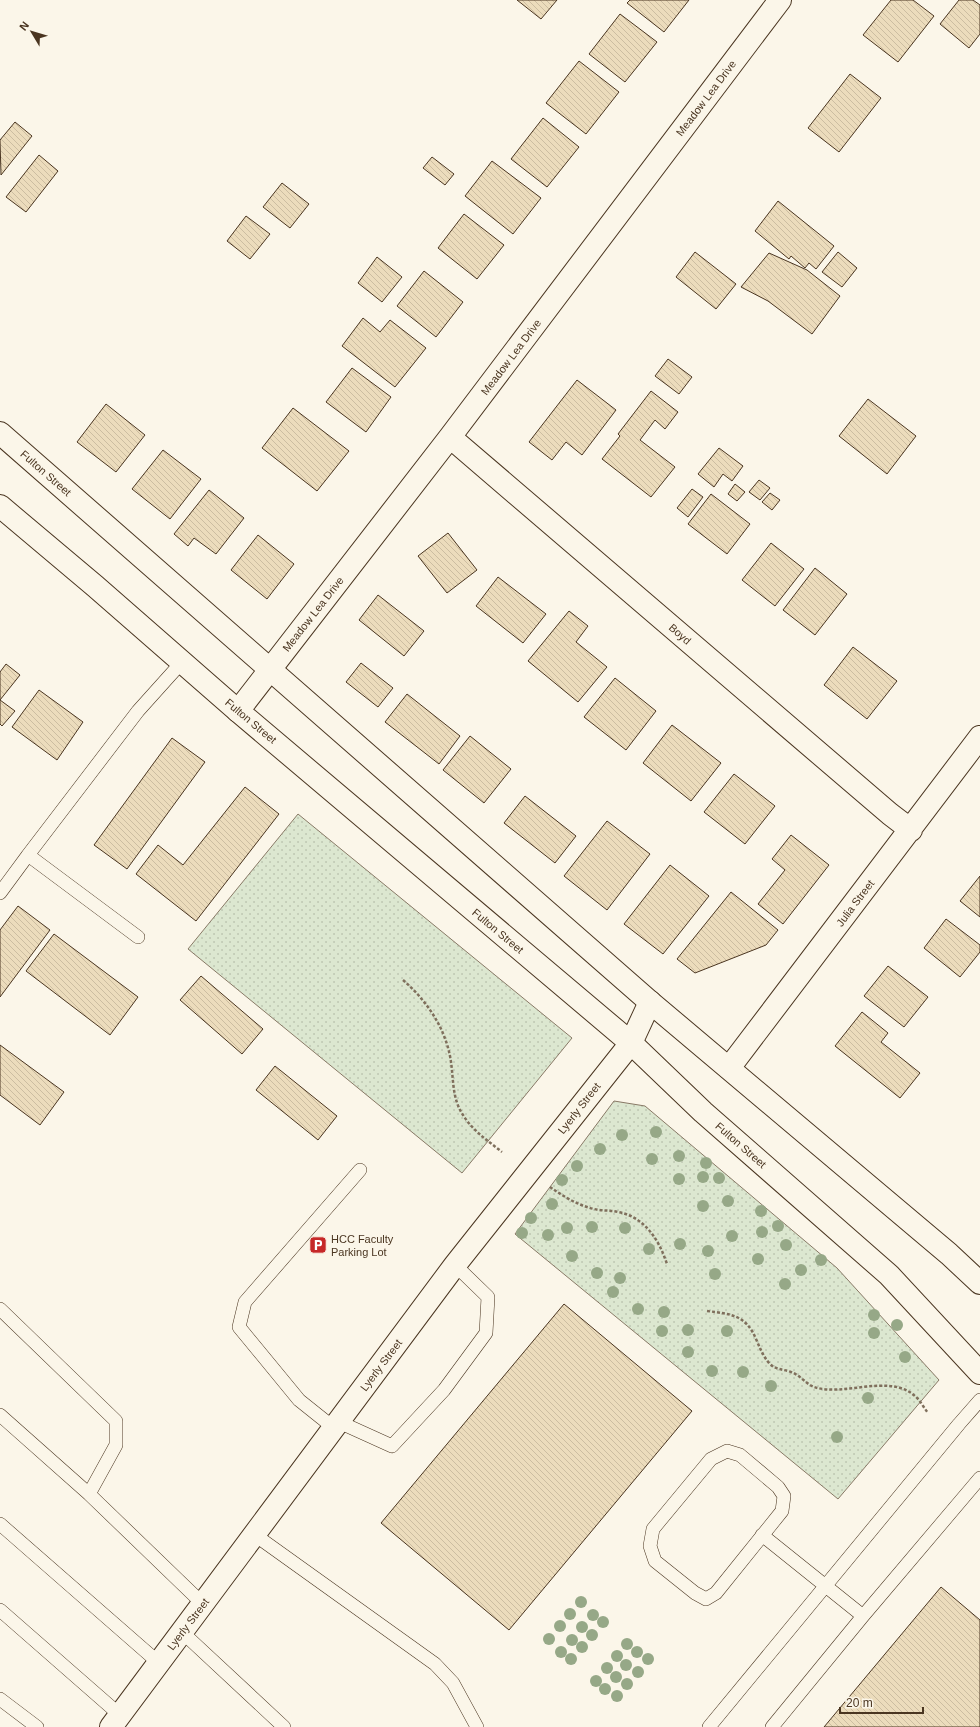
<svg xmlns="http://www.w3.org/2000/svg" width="980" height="1727" font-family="Arial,sans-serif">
  <defs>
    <pattern id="park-dots" width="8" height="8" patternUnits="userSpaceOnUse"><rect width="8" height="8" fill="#dce7d0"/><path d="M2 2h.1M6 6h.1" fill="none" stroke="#bec7b2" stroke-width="1.8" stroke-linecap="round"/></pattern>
    <pattern id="building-back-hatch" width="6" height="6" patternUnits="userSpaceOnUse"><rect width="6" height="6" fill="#ecdcbc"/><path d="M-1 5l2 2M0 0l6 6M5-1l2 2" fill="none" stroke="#ccbda1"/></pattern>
  </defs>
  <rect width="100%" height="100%" fill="#fbf6e9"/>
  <!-- park -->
  <path fill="url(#park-dots)" stroke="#887966" d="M298 814 572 1038 462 1173 188 949Z
    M614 1101 645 1106 837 1268 939 1380 838 1499 515 1234Z"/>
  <!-- building -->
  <path fill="url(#building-back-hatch)" stroke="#4a3520" d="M517 0H557L541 19Z
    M630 0H689L664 32 627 3Z
    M891 0H913L934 16 898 62 863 35Z
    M959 0H973L980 5V34L969 48 940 24Z
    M620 14 657 42 625 82 589 54Z
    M579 61 619 92 586 134 546 103Z
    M850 74 881 98 839 152 808 128Z
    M543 118 579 147 547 187 511 159Z
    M15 122 32 136 1 175 0 140Z
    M39 155 58 171 26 212 6 197Z
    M432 157 454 174 445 185 423 168Z
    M492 161 541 198 513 234 465 196Z
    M282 183 309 204 290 228 263 207Z
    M778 201 834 246 816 269 809 263 805 268 791 256 789 259 755 231Z
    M464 214 504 245 477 279 438 248Z
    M246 216 270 234 250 259 227 241Z
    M695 252 736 284 716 309 676 277Z
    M838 252 857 268 842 287 822 272Z
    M769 253 807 270 840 296 812 334 768 301 741 287Z
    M377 257 402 277 382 302 358 283Z
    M424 271 463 302 436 337 397 306Z
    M363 318 380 332 390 320 426 348 395 387 342 346Z
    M668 359 692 377 679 394 655 376Z
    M352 368 391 397 366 432 326 402Z
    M577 380 616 410 582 455 566 442 552 460 529 442Z
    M651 391 678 412 665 429 655 420 640 440 675 467 651 497 602 459 620 436 618 434Z
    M868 399 916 436 887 474 839 436Z
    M106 404 145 435 116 472 77 442Z
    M293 408 349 451 317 491 262 448Z
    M719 448 743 466 732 481 723 474 714 487 698 474Z
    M163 450 201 479 170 519 132 489Z
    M759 480 770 488 760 500 749 492Z
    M735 484 745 492 737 501 728 494Z
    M692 489 703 497 688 517 677 508Z
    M209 490 244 518 216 554 194 538 188 546 174 534Z
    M770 493 780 500 772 510 762 502Z
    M711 494 750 524 727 554 688 524Z
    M448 533 477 570 447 593 418 556Z
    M258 535 294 564 267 599 231 570Z
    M771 543 804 569 775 606 742 580Z
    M815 568 847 594 815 635 783 610Z
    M498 577 546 614 523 643 476 606Z
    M378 595 424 631 404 656 359 620Z
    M569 611 588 626 576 642 607 667 578 702 528 661Z
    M853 647 897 681 867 719 824 685Z
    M361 663 393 688 378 707 346 682Z
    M6 664 20 675 0 700V672Z
    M615 678 656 711 626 750 584 717Z
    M39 690 83 722 57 760 12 727Z
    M407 694 460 736 439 764 385 722Z
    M0 700 15 711 2 726 0 724Z
    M672 725 721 763 691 801 643 763Z
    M470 736 511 769 484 803 443 770Z
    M172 738 205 762 127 869 94 845Z
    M734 774 775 806 745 844 704 812Z
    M245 787 279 814 196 921 136 874 158 845 183 865Z
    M525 796 576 836 555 863 504 823Z
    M607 821 650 854 607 910 564 876Z
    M791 835 829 865 783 924 758 904 785 870 772 859Z
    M670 865 709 896 663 954 624 924Z
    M980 876V917L960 901Z
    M731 892 778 930 766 945 695 973 677 959Z
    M18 906 50 930 0 997V930Z
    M946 919 980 945V952L960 977 924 948Z
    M54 934 138 997 110 1035 26 971Z
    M888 966 928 997 904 1027 864 996Z
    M201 976 263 1029 242 1054 180 1000Z
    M862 1012 888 1033 881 1042 920 1073 900 1098 835 1046Z
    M0 1045 64 1092 40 1125 0 1095Z
    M275 1066 337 1116 318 1140 256 1090Z
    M564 1304 692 1411 509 1630 381 1523Z
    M941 1587 980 1620V1727H824Z"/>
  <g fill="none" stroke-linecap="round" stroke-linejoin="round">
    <defs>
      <path id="lane" d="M0 893 28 855
        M138 937 28 855 138 711 182 662
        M0 1309 116 1421V1445L89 1494
        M0 1415 89 1494 203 1604
        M339 1422 392 1446 444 1390 486 1333 488 1297 455 1265
        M334 1428 299 1400 239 1327 245 1302 360 1170
        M727 1451 740 1455 778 1487 784 1496 782 1511 716 1593 706 1599 695 1593 655 1561 650 1546 653 1529 711 1459Z
        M0 1524 159 1663
        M255 1535 435 1664 453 1683 477 1727
        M762 1535 863 1616
        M0 1610 120 1715
        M182 1632 284 1727
        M0 1699 37 1727
        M709 1727 959 1424 980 1400
        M772 1727 863 1616 980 1478"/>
      <path id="street" d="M450 437 890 814 911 830
        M238 711 450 437 780 0
        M729 1068 980 737
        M111 1727 455 1265 631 1043 650 1002"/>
      <path id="secondary" d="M0 433 650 1002 949 1254 980 1283
        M0 506 95 586 238 711 631 1043 703 1112 889 1275 980 1373"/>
    </defs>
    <!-- lane casing -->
    <use href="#lane" stroke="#4a3520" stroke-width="14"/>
    <!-- street casing -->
    <use href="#street" stroke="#4a3520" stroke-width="24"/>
    <!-- secondary casing -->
    <use href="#secondary" stroke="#4a3520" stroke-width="24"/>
    <!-- path -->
    <path stroke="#7f6f5c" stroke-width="2.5" stroke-dasharray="3 2" stroke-linecap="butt" d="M403 980C426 1000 444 1026 450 1056 454 1076 451 1097 463 1115 473 1131 487 1140 502 1152
      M550 1187C563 1196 577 1205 594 1209 602 1211 610 1210 618 1212 645 1217 659 1240 667 1264
      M707 1311C731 1314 746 1315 756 1339 760 1348 763 1356 769 1363 775 1370 783 1369 791 1372 800 1375 806 1384 814 1387 845 1397 889 1373 915 1396 920 1400 924 1408 928 1413"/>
    <!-- lane -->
    <use href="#lane" stroke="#fbf6e9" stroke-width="13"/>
    <!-- street -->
    <use href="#street" stroke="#fbf6e9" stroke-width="22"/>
    <!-- secondary -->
    <use href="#secondary" stroke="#fbf6e9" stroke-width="22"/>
  </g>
  <!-- trees -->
  <g fill="#96a887">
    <circle cx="656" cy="1132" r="6"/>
    <circle cx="622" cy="1135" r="6"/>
    <circle cx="600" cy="1149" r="6"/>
    <circle cx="679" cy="1156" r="6"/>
    <circle cx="652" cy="1159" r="6"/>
    <circle cx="706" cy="1163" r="6"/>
    <circle cx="577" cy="1166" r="6"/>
    <circle cx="703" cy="1177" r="6"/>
    <circle cx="719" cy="1178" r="6"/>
    <circle cx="679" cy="1179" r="6"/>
    <circle cx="562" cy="1180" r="6"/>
    <circle cx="728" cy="1201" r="6"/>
    <circle cx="552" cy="1204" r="6"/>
    <circle cx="703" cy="1206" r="6"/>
    <circle cx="761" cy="1211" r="6"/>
    <circle cx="531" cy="1218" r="6"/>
    <circle cx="778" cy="1226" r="6"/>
    <circle cx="592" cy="1227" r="6"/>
    <circle cx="567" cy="1228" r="6"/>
    <circle cx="625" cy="1228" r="6"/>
    <circle cx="762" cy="1232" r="6"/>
    <circle cx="522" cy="1233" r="6"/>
    <circle cx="548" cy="1235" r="6"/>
    <circle cx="732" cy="1236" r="6"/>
    <circle cx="680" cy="1244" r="6"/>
    <circle cx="786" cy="1245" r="6"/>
    <circle cx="649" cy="1249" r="6"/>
    <circle cx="708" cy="1251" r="6"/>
    <circle cx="572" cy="1256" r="6"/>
    <circle cx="758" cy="1259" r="6"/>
    <circle cx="821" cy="1260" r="6"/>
    <circle cx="801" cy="1270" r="6"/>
    <circle cx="597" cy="1273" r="6"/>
    <circle cx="715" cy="1274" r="6"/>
    <circle cx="620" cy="1278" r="6"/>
    <circle cx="785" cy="1284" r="6"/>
    <circle cx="613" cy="1292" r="6"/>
    <circle cx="638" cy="1309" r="6"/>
    <circle cx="664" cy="1312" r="6"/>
    <circle cx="874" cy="1315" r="6"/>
    <circle cx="897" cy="1325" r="6"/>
    <circle cx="688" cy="1330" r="6"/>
    <circle cx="662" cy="1331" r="6"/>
    <circle cx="727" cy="1331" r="6"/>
    <circle cx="874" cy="1333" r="6"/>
    <circle cx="688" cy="1352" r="6"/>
    <circle cx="905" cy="1357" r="6"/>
    <circle cx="712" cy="1371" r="6"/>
    <circle cx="743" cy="1372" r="6"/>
    <circle cx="771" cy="1386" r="6"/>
    <circle cx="868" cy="1398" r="6"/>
    <circle cx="837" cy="1437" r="6"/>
    <circle cx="581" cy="1602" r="6"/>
    <circle cx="570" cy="1614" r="6"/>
    <circle cx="593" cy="1615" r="6"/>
    <circle cx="603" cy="1622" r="6"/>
    <circle cx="560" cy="1626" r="6"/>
    <circle cx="582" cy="1627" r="6"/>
    <circle cx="592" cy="1635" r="6"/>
    <circle cx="549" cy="1639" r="6"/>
    <circle cx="572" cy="1640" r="6"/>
    <circle cx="627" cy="1644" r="6"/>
    <circle cx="582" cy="1647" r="6"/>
    <circle cx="561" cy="1652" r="6"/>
    <circle cx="637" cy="1652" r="6"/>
    <circle cx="617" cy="1656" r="6"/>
    <circle cx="571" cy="1659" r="6"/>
    <circle cx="648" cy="1659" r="6"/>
    <circle cx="626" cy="1665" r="6"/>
    <circle cx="607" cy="1668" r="6"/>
    <circle cx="638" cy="1672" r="6"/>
    <circle cx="616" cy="1677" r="6"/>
    <circle cx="596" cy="1681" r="6"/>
    <circle cx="627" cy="1684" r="6"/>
    <circle cx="605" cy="1689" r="6"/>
    <circle cx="617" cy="1696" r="6"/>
  </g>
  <!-- icons -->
  <defs>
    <symbol id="parking-square" viewBox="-11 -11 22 22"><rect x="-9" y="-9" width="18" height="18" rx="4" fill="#c62828" stroke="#fbf6e9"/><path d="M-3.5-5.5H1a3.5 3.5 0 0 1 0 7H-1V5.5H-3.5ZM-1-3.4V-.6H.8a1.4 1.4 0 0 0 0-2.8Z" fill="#fff"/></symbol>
  </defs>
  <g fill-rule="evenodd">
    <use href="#parking-square" x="308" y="1235" width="20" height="20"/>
  </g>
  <g text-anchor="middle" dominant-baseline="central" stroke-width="3" stroke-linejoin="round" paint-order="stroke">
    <!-- street labels -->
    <g font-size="11" fill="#4a3520" stroke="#fbf6e9">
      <text transform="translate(706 98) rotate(-53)">Meadow Lea Drive</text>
      <text transform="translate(511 357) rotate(-53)">Meadow Lea Drive</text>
      <text transform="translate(46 473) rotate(41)">Fulton Street</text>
      <text transform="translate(313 614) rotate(-52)">Meadow Lea Drive</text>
      <text transform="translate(680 634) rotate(41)">Boyd</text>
      <text transform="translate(251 721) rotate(40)">Fulton Street</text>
      <text transform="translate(855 903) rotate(-53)">Julia Street</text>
      <text transform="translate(498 931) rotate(40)">Fulton Street</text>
      <text transform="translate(579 1108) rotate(-52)">Lyerly Street</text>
      <text transform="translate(741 1145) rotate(41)">Fulton Street</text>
      <text transform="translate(381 1365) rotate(-53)">Lyerly Street</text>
      <text transform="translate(188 1624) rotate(-53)">Lyerly Street</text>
    </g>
    <!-- poi labels -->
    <g font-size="11" fill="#4a3520" stroke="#fbf6e9" text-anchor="start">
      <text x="331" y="1239">HCC Faculty<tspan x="331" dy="13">Parking Lot</tspan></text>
    </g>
  </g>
  <!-- north arrow -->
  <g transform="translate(32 32) rotate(308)" stroke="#fbf6e9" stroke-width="3" paint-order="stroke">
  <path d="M0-3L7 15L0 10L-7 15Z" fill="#4a3520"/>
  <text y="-6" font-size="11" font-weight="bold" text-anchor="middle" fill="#4a3520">N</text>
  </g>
  <!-- scale -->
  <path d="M840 1707v6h83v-6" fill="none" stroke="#4a3520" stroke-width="2"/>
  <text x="846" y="1707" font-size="12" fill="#4a3520" stroke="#fbf6e9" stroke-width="3" paint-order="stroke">20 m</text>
</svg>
